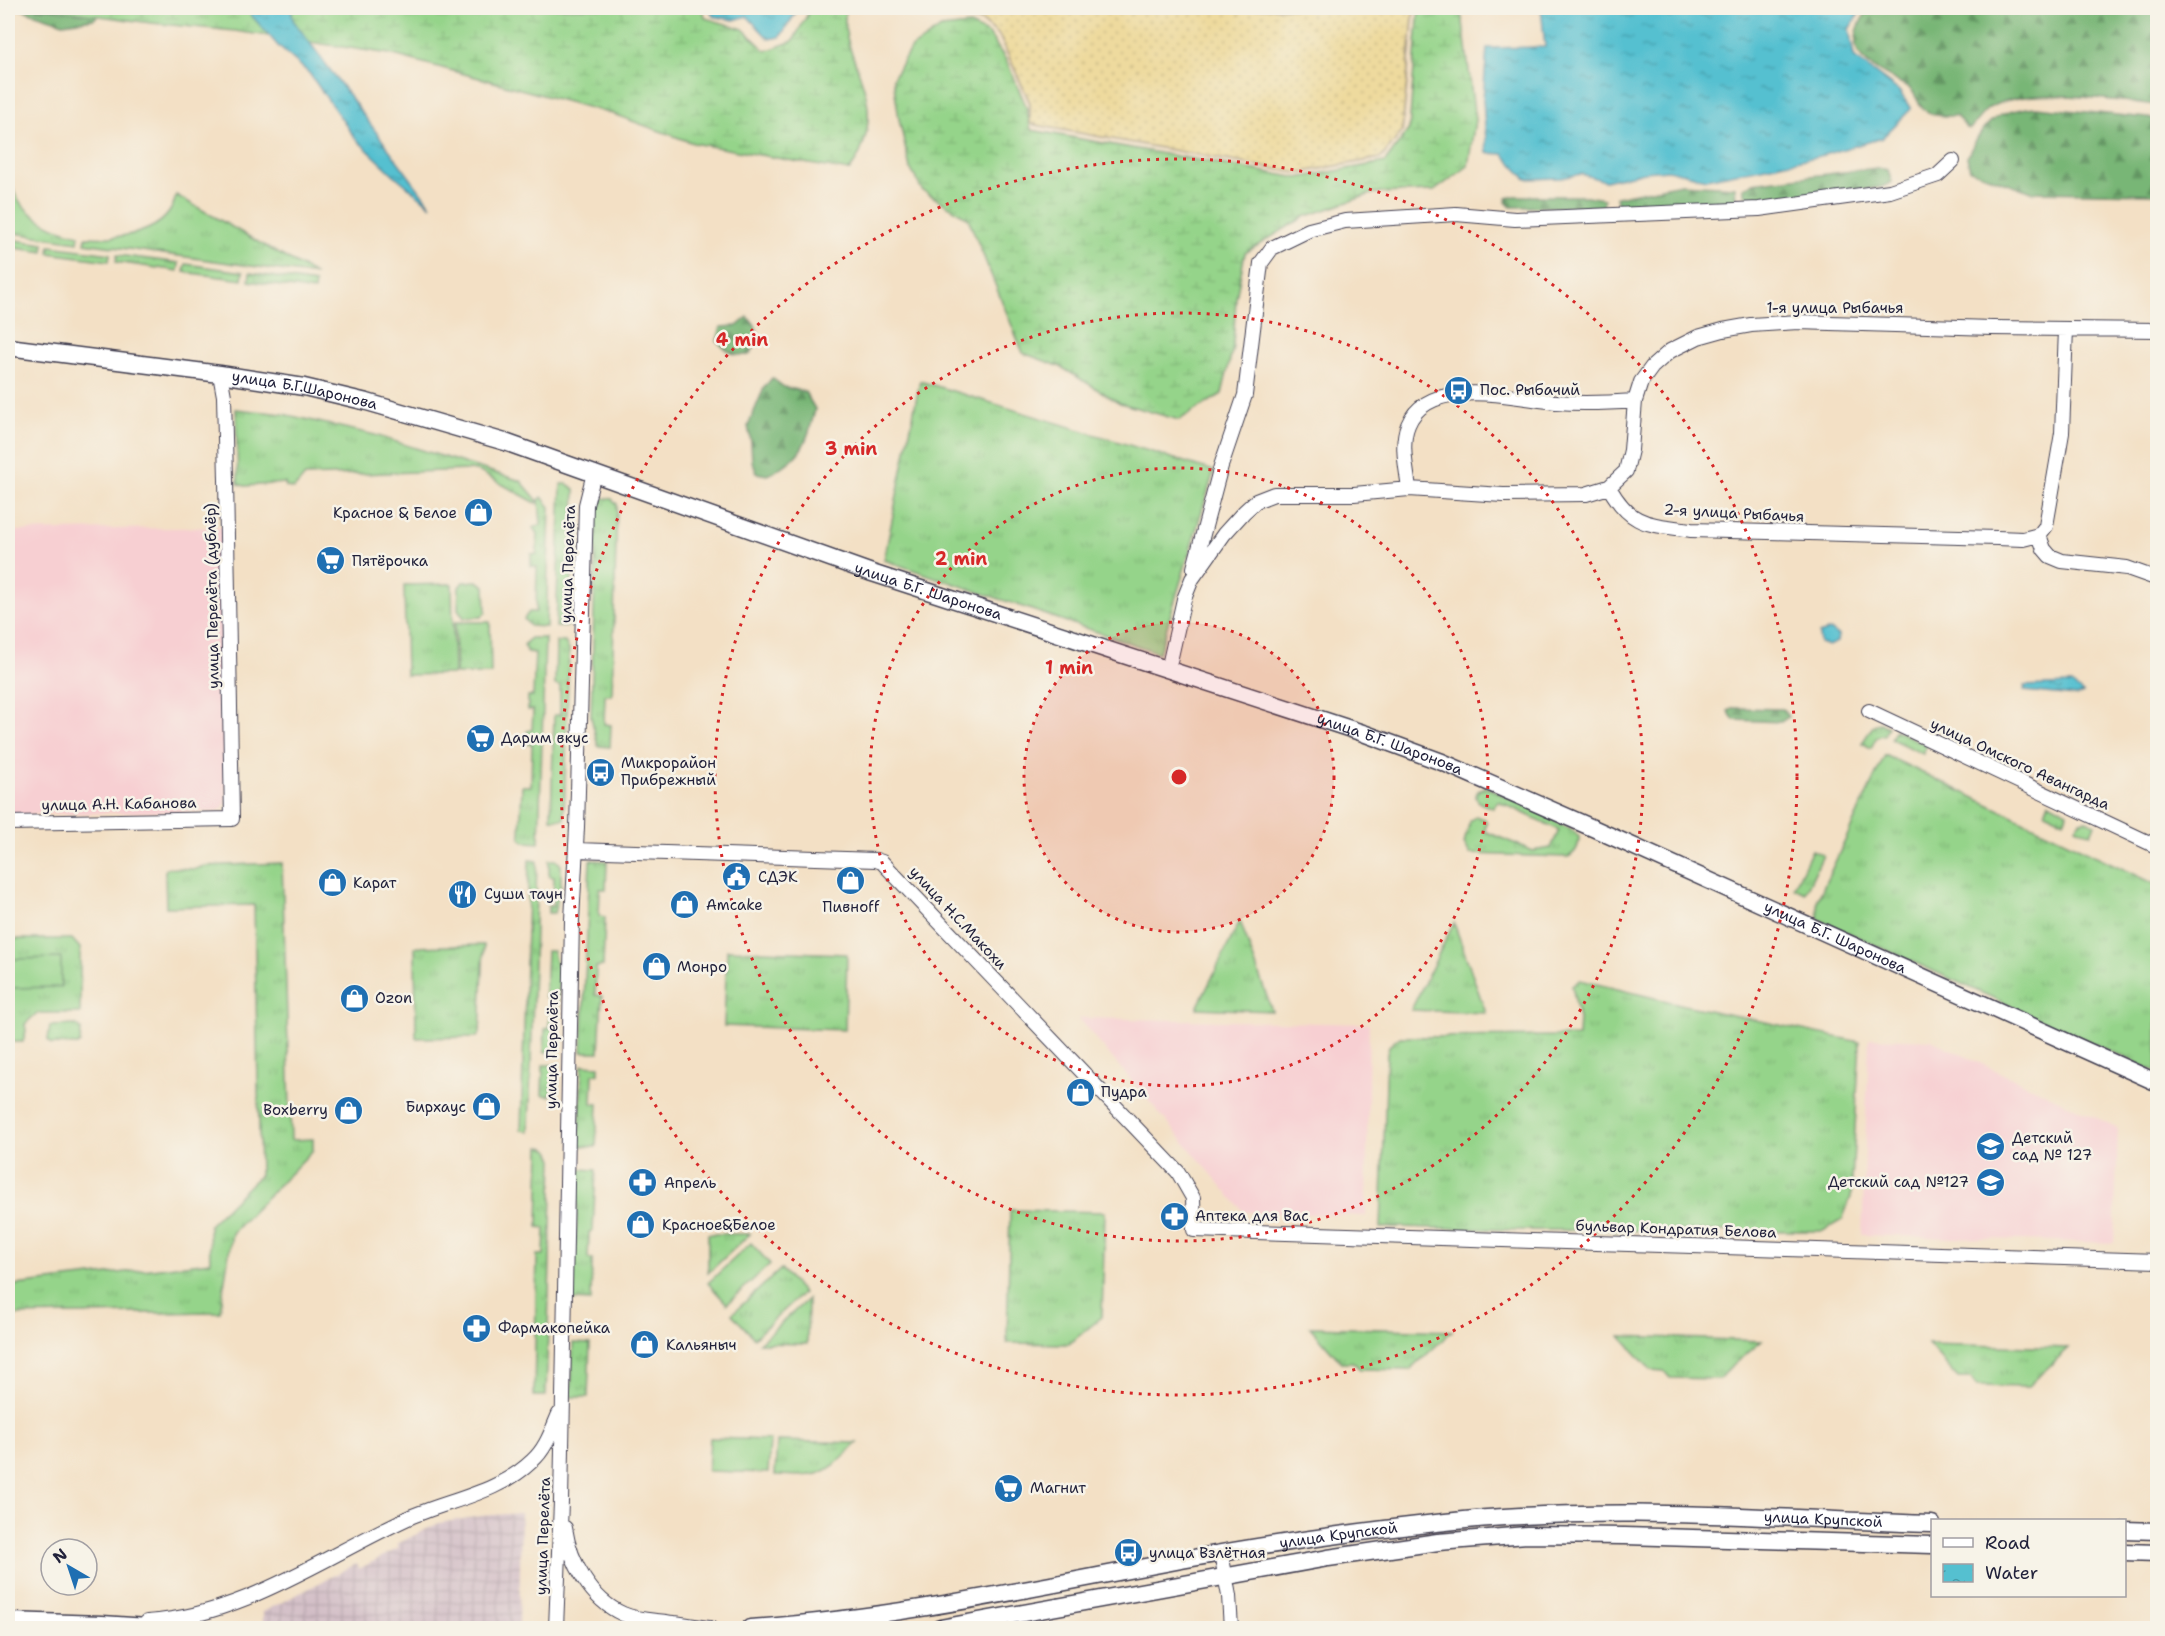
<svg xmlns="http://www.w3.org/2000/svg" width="2165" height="1636" font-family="'Shantell Sans',sans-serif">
  <defs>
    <pattern id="industrial-grid" width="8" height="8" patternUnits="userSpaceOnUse" patternTransform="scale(1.5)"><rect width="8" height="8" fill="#d2bdc6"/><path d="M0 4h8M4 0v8" fill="none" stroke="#b4a2ab"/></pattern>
    <pattern id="grass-tufts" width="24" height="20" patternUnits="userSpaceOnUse" patternTransform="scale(1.5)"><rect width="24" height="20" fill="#95d48a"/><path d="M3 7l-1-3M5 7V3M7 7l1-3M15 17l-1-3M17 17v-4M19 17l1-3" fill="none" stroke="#80b678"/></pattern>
    <pattern id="forest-firs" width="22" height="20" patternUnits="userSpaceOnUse" patternTransform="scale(1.5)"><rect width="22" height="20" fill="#78b676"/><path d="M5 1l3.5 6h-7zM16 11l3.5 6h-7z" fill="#629462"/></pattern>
    <pattern id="wetland-marsh" width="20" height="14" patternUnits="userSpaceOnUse" patternTransform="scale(1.5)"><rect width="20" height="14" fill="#95d48a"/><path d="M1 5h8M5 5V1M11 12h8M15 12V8" fill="none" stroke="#80b678"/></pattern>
    <pattern id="sand-dots" width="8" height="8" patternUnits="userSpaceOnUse" patternTransform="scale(1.5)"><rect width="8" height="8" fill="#eeda9e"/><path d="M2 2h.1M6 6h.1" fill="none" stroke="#ccbb89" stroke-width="1.8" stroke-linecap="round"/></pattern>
    <pattern id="water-ripples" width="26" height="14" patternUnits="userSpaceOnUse" patternTransform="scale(1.5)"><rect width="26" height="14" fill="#55c0d0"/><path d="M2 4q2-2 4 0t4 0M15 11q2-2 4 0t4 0" fill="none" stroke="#469caa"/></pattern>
  </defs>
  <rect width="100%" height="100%" fill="#f7f3e8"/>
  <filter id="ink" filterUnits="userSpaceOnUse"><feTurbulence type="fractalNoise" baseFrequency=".0167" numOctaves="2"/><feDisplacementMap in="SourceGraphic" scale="12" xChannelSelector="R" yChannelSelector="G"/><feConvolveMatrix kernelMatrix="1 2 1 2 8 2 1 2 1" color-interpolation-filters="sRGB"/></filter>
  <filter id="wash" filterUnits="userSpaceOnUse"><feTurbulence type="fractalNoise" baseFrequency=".008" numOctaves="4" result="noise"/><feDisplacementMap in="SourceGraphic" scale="24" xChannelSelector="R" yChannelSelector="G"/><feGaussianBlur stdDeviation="1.35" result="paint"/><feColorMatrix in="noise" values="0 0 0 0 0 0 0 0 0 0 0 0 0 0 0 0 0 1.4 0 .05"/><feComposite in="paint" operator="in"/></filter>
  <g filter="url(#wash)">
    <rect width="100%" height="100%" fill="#f3e0c5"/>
    <!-- built -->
    <path fill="#f7cfd2" d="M223 527 226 801 223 808 218 811 8 815V531Z
      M1078 1018 1369 1024 1366 1216 1244 1212Z
      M1869 1038 1931 1040 2118 1128 2114 1243 1862 1235Z"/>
    <!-- industrial -->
    <path fill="url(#industrial-grid)" d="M521 1513 519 1628 263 1624V1612L356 1564 359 1569 399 1548 397 1544 439 1523 481 1516Z"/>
    <!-- grass -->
    <path fill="url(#grass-tufts)" stroke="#5c7b62" stroke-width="1.5" d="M10 174C12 210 48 228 79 235L78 242 8 232V175Z
      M176 195 316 275 85 243 86 237C118 239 169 235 176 195Z
      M8 239 44 244 43 252 8 247Z
      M50 246 110 254 109 261 49 253Z
      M117 255 179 263 178 271 116 262Z
      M186 264 243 272 242 280 184 272Z
      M250 273 315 283 314 291 249 281Z
      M920 381 1214 471 1159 653 884 560Z
      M236 409 283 414 375 435 409 446 521 481 538 501 536 503 480 472 470 470 305 476 294 489 286 487 285 483 245 486 238 484Z
      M561 484H567L575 489 570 624 566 627H556Z
      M542 497 550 507 546 627 530 626 524 619 529 612H536L537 567 531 566V554H537L538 533 533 528 541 525 539 500Z
      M602 498 612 499 617 504 612 695H605L604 724 611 725 610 747 598 746 591 717 597 504Z
      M452 584 454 674 406 675 404 585Z
      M455 622H490L491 674H456Z
      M530 638H545L539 843 525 842 520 838 522 786H531L532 744H527V731L532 730 533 710H528V696H533L535 653 527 652 524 645Z
      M556 642H565L569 650 564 819H551L554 715H560V686L555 685Z
      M1880 723 1888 727 1884 736 1881 735 1876 738 1871 748 1862 743 1874 725Z
      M1895 730 1927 745 1923 754 1891 739Z
      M1885 755 2157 885V1072L1818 919 1817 901Z
      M1486 787 1539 812 1575 832 1579 837C1579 845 1577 853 1568 857L1470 854 1464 843 1470 821 1476 816 1485 819 1487 824 1484 831 1533 851 1551 848 1559 830 1498 801 1493 808 1480 803 1476 798C1476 791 1479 789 1486 787Z
      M2049 802 2068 812 2064 821 2045 812Z
      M2086 820 2095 824 2091 834 2076 827 2080 821Z
      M1812 850 1823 855 1805 893 1794 888Z
      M529 860 537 861 529 1131 521 1130Z
      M549 860H556L561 865V886L554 913H548V906H553L554 877 549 876Z
      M590 860 607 861 606 889H600L599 916 605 917 603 966 596 967 595 995 602 996 599 1052H582Z
      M282 863 291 1140 313 1139V1150L232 1233 220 1312 8 1315V1286L210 1262 209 1225 260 1175 254 905 166 907 165 871 167 868 196 869 204 866Z
      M1240 921 1272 1011 1197 1008Z
      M1454 923 1486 1013 1411 1010Z
      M8 939H72L80 948V1013H37L25 1024 26 1031 23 1042H8Z
      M484 945 480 1033 477 1037 416 1038 415 947Z
      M727 950 847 954 845 1030 724 1026Z
      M547 951H553L559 977 556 1052H544L545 1029 549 1028 550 997H545Z
      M1580 980 1684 1005 1860 1042 1851 1197 1842 1220 1823 1231 1522 1230 1396 1227 1381 1228 1387 1054 1389 1046 1400 1037 1578 1036 1579 1018 1572 986Z
      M77 1025 81 1029 80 1043 77 1045 51 1044 48 1040 50 1026Z
      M543 1065H557L550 1096 542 1095Z
      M582 1065 599 1066V1074H593L592 1104H598L596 1147 579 1146Z
      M540 1147C548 1147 551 1150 553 1158L546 1396H534L537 1255H544L545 1228 538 1227Z
      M579 1169 596 1170 593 1231 589 1232 588 1259H592L591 1301 573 1300Z
      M1010 1210 1105 1212 1102 1317 1069 1344 1007 1343Z
      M708 1234H750L708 1273Z
      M781 1269 803 1293 754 1338 732 1314Z
      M808 1299 807 1344 759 1343Z
      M1310 1327 1452 1331 1410 1370 1360 1369 1353 1362H1341Z
      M1620 1336 1762 1341 1728 1370 1720 1379 1670 1378 1664 1371 1651 1370Z
      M573 1343 590 1344 588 1397H571Z
      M1928 1344 2069 1348 2027 1387 1977 1386 1971 1378H1958Z
      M777 1441 857 1443C823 1477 823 1477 775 1475Z"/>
    <!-- forest -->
    <path fill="url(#forest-firs)" stroke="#4d6c58" stroke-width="1.5" d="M17 8H106L94 19 63 23Z
      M1870 8H2157V105C2113 101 2027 84 1989 108 1982 113 1976 122 1970 129L1967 128 1956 116C1942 116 1927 117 1919 103 1916 98 1914 91 1909 88 1894 79 1874 71 1862 58 1848 44 1860 19 1870 8Z
      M2036 107 2157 119V194L2032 192 1970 170 1967 157C1985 120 1996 111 2036 107Z
      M1877 168 1888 170 1892 182 1882 187 1818 196 1754 201 1745 194 1743 188 1752 183Z
      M1681 184 1735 187 1736 199 1722 203 1618 207 1616 197Z
      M1514 196H1587L1604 199 1603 207H1511L1506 202 1507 198Z
      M748 317 755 326 761 339 749 355C735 357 726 351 717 341L721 327 737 326Z
      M772 378 784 387 805 392 815 409C807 445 801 459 767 475L757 473 752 461 751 442 748 426 764 388Z
      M1734 708 1783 709 1788 717 1781 722 1734 720 1728 711Z"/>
    <!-- wetland -->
    <path fill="url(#wetland-marsh)" stroke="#5c7b62" stroke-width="1.5" d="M42 8H703L705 18 743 29 766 51 793 41 811 8H846C840 35 857 62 864 88 873 116 867 148 849 171L693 143 613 114 390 54 235 31 151 23Z
      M1419 8H1459L1463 22 1475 120 1468 166 1434 191 1374 193 1304 217 1245 253 1236 298 1233 347 1222 394 1179 420 1120 403 1061 367 1023 353 968 218 922 190 910 168 899 119 893 78 910 49 941 28 970 25 989 34 1006 60 1026 106 1031 130 1298 178 1385 162 1409 129Z"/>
    <!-- sand -->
    <path fill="url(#sand-dots)" stroke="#887e6c" stroke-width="1.5" d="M942 8H1414L1402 132 1381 158 1297 173 1030 124V103L999 35 982 21 943 14Z"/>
    <!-- pitch -->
    <path fill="#95d48a" stroke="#5c7b62" stroke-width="1.5" d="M477 581 485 586 486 612 481 617 464 618 458 609 459 587 463 582Z
      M61 958V987L10 988V959Z
      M751 1243 770 1264 727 1304 708 1283Z
      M710 1438 770 1440 768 1473 708 1471Z"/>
    <!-- water -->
    <path fill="url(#water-ripples)" stroke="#3c7186" stroke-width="1.5" d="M245 8H291L293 20 431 206 394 175 355 138 309 73 279 47Z
      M709 8H799L780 37 769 39 747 16 734 20 713 16Z
      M1541 8H1863L1849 29 1854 57 1899 91 1911 109 1882 138 1820 156 1706 179 1668 170 1644 172 1605 181 1581 174 1561 178 1526 179 1503 154 1487 153 1483 100 1487 48 1545 47Z
      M1830 630 1838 635 1837 642 1828 646 1820 643 1819 634Z
      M2071 684 2083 693 2076 696 2024 691 2025 686Z"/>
  </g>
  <g filter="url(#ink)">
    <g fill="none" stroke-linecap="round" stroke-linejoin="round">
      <defs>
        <path id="minor" d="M1609 487C1631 527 1649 524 1691 530L1997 538 2023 539 2039 535 2044 549 2050 556 2062 561 2127 568 2158 579
          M1409 489C1407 470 1400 444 1408 425 1428 375 1514 398 1556 402 1583 404 1608 403 1635 401
          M2039 535 2046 526 2062 433 2066 329
          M1194 568 1221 466 1245 395 1261 263 1272 248 1309 230 1345 221 1456 214 1515 219 1759 209 1890 191 1938 175 1953 161
          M1168 670 1184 599 1192 579 1224 534 1244 512 1256 501 1274 494H1354L1409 489 1503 495 1586 494 1609 487 1626 471 1631 450 1635 401 1641 382 1652 367 1670 351 1698 337 1723 330 1751 325 1798 322 1992 328 2158 330
          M1869 711 2158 847
          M8 823 232 819 226 480 224 396 220 374
          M576 850 876 860 882 862 1178 1172 1193 1198 1194 1230 2158 1261
          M565 1528C570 1562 591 1600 623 1614 639 1621 656 1620 673 1623 686 1624 698 1627 710 1628
          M1221 1553 1229 1596 1231 1628
          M147 1622C243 1616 323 1557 408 1518 449 1500 499 1493 532 1461 546 1449 552 1430 559 1414
          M556 1628 561 1502 572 920 577 827 586 505 594 473"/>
        <g id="major">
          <path id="s1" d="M8 347 220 374 304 387 367 402 505 442 872 573 1363 733 1442 762 1595 829 2158 1083"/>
          <path d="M2124 1530 2158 1531"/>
          <path d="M2124 1552 2158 1553"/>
          <path d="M8 1621 102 1624 163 1628"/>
          <path id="s2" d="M750 1628C900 1618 1045 1585 1193 1558 1274 1543 1355 1532 1436 1523 1601 1504 1767 1518 1932 1524"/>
          <path d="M940 1628 1328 1558 1438 1542 1527 1535 1625 1536 1932 1545"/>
        </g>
      </defs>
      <!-- minor casing -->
      <use href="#minor" stroke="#413e50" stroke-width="16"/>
      <!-- major casing -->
      <use href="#major" stroke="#413e50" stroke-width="19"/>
      <!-- minor -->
      <use href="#minor" stroke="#fff" stroke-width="14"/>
      <!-- major -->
      <use href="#major" stroke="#fff" stroke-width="16"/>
    </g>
  </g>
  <!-- distance rings -->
  <circle cx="1179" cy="777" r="155" fill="#d62828" fill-opacity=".12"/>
  <g fill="none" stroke="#d62828" stroke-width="3" stroke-dasharray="3 6">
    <circle cx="1179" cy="777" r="155"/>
    <circle cx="1179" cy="777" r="309"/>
    <circle cx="1179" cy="777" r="464"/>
    <circle cx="1179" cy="777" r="618"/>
  </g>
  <!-- icons -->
  <defs>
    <symbol id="bus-disc" viewBox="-11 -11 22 22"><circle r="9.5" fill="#1f6fb2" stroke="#f7f3e8"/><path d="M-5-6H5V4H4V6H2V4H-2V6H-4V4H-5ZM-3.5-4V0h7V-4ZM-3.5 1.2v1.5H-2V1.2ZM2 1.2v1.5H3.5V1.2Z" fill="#fff"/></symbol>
    <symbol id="shop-disc" viewBox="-11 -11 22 22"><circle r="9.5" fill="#1f6fb2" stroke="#f7f3e8"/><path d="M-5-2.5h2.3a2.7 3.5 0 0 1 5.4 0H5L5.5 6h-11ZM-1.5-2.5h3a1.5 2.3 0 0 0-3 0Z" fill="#fff"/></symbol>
    <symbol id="supermarket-disc" viewBox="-11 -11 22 22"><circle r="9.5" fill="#1f6fb2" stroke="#f7f3e8"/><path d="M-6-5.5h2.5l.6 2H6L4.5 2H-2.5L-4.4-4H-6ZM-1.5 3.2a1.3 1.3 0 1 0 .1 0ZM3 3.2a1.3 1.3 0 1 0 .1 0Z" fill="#fff"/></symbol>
    <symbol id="civic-disc" viewBox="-11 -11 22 22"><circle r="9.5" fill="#1f6fb2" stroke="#f7f3e8"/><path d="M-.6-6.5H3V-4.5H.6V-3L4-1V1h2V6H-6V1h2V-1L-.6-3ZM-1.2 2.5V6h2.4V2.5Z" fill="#fff"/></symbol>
    <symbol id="restaurant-disc" viewBox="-11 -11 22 22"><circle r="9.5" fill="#1f6fb2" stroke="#f7f3e8"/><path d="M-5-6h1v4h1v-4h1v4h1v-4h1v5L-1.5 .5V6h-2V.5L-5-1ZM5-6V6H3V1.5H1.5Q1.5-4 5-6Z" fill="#fff"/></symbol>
    <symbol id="school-disc" viewBox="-11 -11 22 22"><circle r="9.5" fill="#1f6fb2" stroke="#f7f3e8"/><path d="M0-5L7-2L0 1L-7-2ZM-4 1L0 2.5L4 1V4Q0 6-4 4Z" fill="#fff"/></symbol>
    <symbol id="pharmacy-disc" viewBox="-11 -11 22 22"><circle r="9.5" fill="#1f6fb2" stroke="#f7f3e8"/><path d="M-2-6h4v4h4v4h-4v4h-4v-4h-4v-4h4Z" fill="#fff"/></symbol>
  </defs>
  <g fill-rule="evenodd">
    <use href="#bus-disc" x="1442" y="374" width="33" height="33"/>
    <use href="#shop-disc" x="462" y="496" width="33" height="33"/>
    <use href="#supermarket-disc" x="314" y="544" width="33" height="33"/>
    <use href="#supermarket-disc" x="464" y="722" width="33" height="33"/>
    <use href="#bus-disc" x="584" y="756" width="33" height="33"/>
    <use href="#civic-disc" x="720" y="860" width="33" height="33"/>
    <use href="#shop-disc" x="834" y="864" width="33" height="33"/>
    <use href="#shop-disc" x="316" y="866" width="33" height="33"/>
    <use href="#restaurant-disc" x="446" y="878" width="33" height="33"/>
    <use href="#shop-disc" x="668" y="888" width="33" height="33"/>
    <use href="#shop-disc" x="640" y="950" width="33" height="33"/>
    <use href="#shop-disc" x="338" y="982" width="33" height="33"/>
    <use href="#shop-disc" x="1064" y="1076" width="33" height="33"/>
    <use href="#shop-disc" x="470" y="1090" width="33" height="33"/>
    <use href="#shop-disc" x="332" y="1094" width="33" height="33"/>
    <use href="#school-disc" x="1974" y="1130" width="33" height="33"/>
    <use href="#school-disc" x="1974" y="1166" width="33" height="33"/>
    <use href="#pharmacy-disc" x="626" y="1166" width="33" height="33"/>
    <use href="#pharmacy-disc" x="1158" y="1200" width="33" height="33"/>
    <use href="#shop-disc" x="624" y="1208" width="33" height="33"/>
    <use href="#pharmacy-disc" x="460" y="1312" width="33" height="33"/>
    <use href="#shop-disc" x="628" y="1328" width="33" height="33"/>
    <use href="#supermarket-disc" x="992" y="1472" width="33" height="33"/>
    <use href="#bus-disc" x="1112" y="1536" width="33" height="33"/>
  </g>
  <g text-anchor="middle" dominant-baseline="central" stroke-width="5" stroke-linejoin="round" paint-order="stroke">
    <!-- street labels -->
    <g font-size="15" fill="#22223b" stroke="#f7f3e8">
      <text x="1835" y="308">1-я улица Рыбачья</text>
      <text stroke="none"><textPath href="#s1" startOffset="300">улица Б.Г.Шаронова</textPath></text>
      <text transform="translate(1734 513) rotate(3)">2-я улица Рыбачья</text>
      <text transform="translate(568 564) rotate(-88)">улица Перелёта</text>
      <text stroke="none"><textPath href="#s1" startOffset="956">улица Б.Г. Шаронова</textPath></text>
      <text transform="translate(212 596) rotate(-91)">улица Перелёта (дублёр)</text>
      <text stroke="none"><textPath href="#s1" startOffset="1442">улица Б.Г. Шаронова</textPath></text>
      <text transform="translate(2020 764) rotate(25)">улица Омского Авангарда</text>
      <text transform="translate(119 804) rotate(-1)">улица А.Н. Кабанова</text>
      <text transform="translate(958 918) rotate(47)">улица Н.С.Макохи</text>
      <text stroke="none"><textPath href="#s1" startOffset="1928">улица Б.Г. Шаронова</textPath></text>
      <text transform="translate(552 1050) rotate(-89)">улица Перелёта</text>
      <text transform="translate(1676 1229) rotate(2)">бульвар Кондратия Белова</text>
      <text stroke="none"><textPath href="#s2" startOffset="1082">улица Крупской</textPath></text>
      <text transform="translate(543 1536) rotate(-88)">улица Перелёта</text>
      <text stroke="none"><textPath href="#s2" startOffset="596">улица Крупской</textPath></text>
    </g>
    <!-- poi labels -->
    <g font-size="15" fill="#22223b" stroke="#f7f3e8" text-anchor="start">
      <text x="1480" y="390">Пос. Рыбачий</text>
      <text x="457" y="513" text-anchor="end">Красное &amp; Белое</text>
      <text x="352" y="561">Пятёрочка</text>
      <text x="501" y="738">Дарим вкус</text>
      <text x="621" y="763">Микрорайон<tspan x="621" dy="17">Прибрежный</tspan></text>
      <text x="758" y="877">СДЭК</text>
      <text x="353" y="883">Карат</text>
      <text x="484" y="894">Суши таун</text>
      <text x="706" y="905">Amcake</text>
      <text x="851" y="907" text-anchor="middle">Пивнoff</text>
      <text x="677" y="967">Монро</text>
      <text x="375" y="998">Ozon</text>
      <text x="1101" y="1092">Пудра</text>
      <text x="466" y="1107" text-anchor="end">Бирхаус</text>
      <text x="328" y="1110" text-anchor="end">Boxberry</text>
      <text x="2012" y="1138">Детский<tspan x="2012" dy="17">сад № 127</tspan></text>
      <text x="1969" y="1182" text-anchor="end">Детский сад №127</text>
      <text x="664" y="1183">Апрель</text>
      <text x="1195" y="1216">Аптека для Вас</text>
      <text x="662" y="1225">Красное&amp;Белое</text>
      <text x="498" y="1328">Фармакопейка</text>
      <text x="666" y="1345">Кальяныч</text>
      <text x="1030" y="1488">Магнит</text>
      <text x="1149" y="1553">улица Взлётная</text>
    </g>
  </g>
  <circle cx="1179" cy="777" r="9" fill="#d62828" stroke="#f7f3e8" stroke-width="3"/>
  <g font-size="18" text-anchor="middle" font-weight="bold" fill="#d62828" stroke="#f7f3e8" stroke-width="5" stroke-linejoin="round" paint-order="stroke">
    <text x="742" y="346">4 min</text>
    <text x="851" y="455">3 min</text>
    <text x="961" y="565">2 min</text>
    <text x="1069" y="674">1 min</text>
  </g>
  <!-- margin -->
  <rect width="2165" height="1636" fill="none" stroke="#f7f3e8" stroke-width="30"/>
  <!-- legend -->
  <rect x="1931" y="1519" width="195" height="78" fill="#f7f3e8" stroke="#a29fa3" stroke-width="1.5"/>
  <rect x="1943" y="1538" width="30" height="9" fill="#ffffff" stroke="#a29fa3" stroke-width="1.5"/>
  <text x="1985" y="1549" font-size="18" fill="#22223b">Road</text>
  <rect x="1943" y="1564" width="30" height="18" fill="url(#water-ripples)" stroke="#a29fa3" stroke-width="1.5"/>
  <text x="1985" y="1579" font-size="18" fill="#22223b">Water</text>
  <!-- north arrow -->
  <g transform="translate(69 1567) rotate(321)"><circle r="28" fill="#f7f3e8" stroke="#a29fa3" stroke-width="1.5"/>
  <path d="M0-4.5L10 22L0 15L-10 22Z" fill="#1f6fb2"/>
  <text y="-9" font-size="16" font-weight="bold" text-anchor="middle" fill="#22223b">N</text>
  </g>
</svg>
